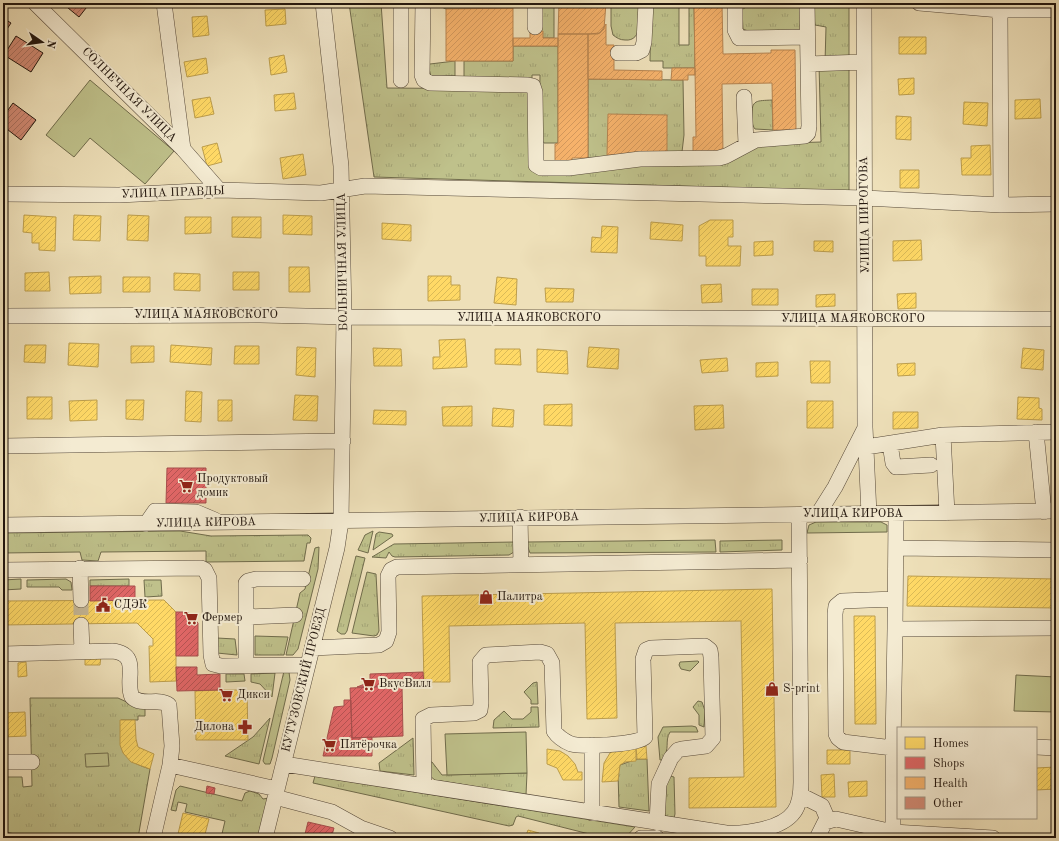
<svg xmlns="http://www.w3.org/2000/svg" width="1059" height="841" font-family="'Old Standard TT',serif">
  <defs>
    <pattern id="grass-tufts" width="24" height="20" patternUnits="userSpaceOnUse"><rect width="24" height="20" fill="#bfc18b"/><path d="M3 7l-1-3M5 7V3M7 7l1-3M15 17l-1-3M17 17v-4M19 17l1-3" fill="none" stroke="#a4a577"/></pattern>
    <pattern id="homes-hatch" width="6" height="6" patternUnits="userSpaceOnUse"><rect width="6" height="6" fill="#ffd966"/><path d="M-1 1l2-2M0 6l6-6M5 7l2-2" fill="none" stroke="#daba57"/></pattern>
    <pattern id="shops-hatch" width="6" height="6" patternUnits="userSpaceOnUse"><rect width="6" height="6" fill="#e06666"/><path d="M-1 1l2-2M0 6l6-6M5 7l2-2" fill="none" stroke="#b55352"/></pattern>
    <pattern id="health-hatch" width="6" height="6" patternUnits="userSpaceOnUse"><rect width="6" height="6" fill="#f6b26b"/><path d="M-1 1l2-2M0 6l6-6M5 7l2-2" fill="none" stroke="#d3985c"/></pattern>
    <pattern id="building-hatch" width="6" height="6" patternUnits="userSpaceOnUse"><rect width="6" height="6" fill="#d28a74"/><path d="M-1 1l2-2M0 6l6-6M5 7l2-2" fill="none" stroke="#aa705e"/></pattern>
  </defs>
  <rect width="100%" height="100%" fill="#eee0b9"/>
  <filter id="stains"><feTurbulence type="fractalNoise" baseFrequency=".005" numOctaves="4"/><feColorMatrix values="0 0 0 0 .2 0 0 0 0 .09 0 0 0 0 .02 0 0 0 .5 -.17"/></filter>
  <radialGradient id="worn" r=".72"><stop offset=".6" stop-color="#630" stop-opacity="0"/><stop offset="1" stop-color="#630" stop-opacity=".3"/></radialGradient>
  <!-- grass -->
  <path fill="url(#grass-tufts)" stroke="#706c4c" d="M349 3H381L387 88 518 89 528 93 532 170 789 143 821 142 819 64 825 63 826 27 815 25 812 3H849V191L374 177Z
    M433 3H496V9H446Z
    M538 3H554V38H543L538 31Z
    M611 3H641C640 15 643 42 625 40 620 40 617 38 613 35L611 26Z
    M651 3H679V45H689V3H694L695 68H663V61H650Z
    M793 3 800 7 801 30 748 31 743 29 742 10C750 1 781 4 793 3Z
    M513 46H558V143H544L539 136 540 75H532V80L466 78 464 76V61H513Z
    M455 61V76H431L428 65 430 64Z
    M588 79 683 80 684 135 682 152 588 158Z
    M772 100 773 130 755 129C752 125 752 122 752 117 751 99 757 101 772 100Z
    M816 522H881L887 525V532L807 533 809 525Z
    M180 531 211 536 308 535 311 538 310 543H307L304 561 206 562V551L101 552 98 561 82 560 80 552 3 553V533Z
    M373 531 368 553 358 550 365 535Z
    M379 532 392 534 393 536 373 550 376 534Z
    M715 540 716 552 530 553 526 542Z
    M782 540V550L720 552V541Z
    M515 542 514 552 509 555 395 557 392 556 389 552 386 558 372 557 394 544Z
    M319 547 318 569 298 649 293 655H286L300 593 305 589 315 548Z
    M356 556 365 558 347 631 345 634H341L337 631Z
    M367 572 376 574 379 631 377 635 374 636 352 633Z
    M21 579V589L3 590V580Z
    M66 579 71 582 72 590H62L59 587H27V580Z
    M129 579V586H90V580Z
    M144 580H161L162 596 145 597Z
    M255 636 288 637 284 655H255Z
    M217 638 235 639 237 655 217 653Z
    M680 662 698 661 699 662 690 671 681 669 679 665Z
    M284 671 289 672 290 680 272 758 270 764H265L263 761Z
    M275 673 272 697 260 684 251 682V674Z
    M226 674H244L245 681 226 682Z
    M537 682 538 704H531V700L524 692 533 683Z
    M30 698H118L131 704 145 705V716H138V720H121C120 750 119 759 150 769L138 838H29L3 831V770L6 777H22L23 787 32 786Z
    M698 701 702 702 705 711 704 727 699 725V715L693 707Z
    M531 707H538L539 727 493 728 494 720 504 711 512 719H523L531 712Z
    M270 718 259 764 225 756 253 737Z
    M692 726 696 727 698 732H670C664 742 671 748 662 760H660L658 737 663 727Z
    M413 738 414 775 380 771 379 763Z
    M637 759H647L649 811 619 807 618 773 620 765Z
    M428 762H432L442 775 527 773 526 795 435 780 430 776Z
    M315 776 635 827 625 838H605L518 816 516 817 513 825 509 826 313 783Z
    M670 776 674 777 675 814 674 818 664 815 667 779Z
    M180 786 242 801 245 793 250 791 259 794 263 799 275 797 265 838H221L225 821 185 812 187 804 178 802 176 811 171 810 176 790Z"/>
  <!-- green -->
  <path fill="#bfc18b" stroke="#706c4c" d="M90 80 174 151 145 184 90 138 74 157 46 135Z
    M1016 675 1056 677V712L1014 711Z
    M526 732 527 773 447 775 445 734Z
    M108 753 109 766 86 767 85 754Z"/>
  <!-- homes -->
  <path fill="url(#homes-hatch)" stroke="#bd9e4c" d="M285 9 286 24 266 26 265 10Z
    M207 16 209 35 193 37 192 17Z
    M899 37H926V54H899Z
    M284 55 287 72 271 75 269 58Z
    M206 58 208 73 187 77 184 62Z
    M914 78V94L899 95 898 79Z
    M294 93 296 109 275 111 274 95Z
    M210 97 214 114 195 118 192 100Z
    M1040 99 1041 118 1015 119V100Z
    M964 102 988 103 987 126 963 124Z
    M896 116 911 117V140L896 139Z
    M217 143 222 162 207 166 202 147Z
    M990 145 991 175H962L961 158H971V146Z
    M303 154 306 175 283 179 280 158Z
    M900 170H919V188H900Z
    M24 215 56 217 55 251 39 250V243H32V233L23 232Z
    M74 215 101 216 100 241 73 240Z
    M128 215 149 216 148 241 127 240Z
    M283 215 312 216V235L283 234Z
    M185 217H211V233L185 234Z
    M232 217H261V238L232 237Z
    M710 220H733V237H728V246H741L740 266H706V256H699V226Z
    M651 222 683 225 682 241 650 239Z
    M382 223 411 225V241L382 239Z
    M602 226 618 227 617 253 591 252 592 237 601 238Z
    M921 240 922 260 893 261V241Z
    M773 241V255L754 256V242Z
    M814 241H833V252L814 251Z
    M289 267H309L310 292H289Z
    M49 272 50 291H25V273Z
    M233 272H259V290H233Z
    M174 273 200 274V291L174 290Z
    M101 276V293L70 294 69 277Z
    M428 276H451V285H460V300L428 301Z
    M123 277H150V292H123Z
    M497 277 517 279 516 305 494 303Z
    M721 284 722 302 702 303 701 285Z
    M545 288 574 289 573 302H546Z
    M752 289H778V305H752Z
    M916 293V308L898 309 897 294Z
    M835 294V306L816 307V295Z
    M465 339 467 367 433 369V357H440L439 340Z
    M69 343 99 344 98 367 68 365Z
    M25 345H46L45 363 24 362Z
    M171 345 212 348 211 365 170 362Z
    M131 346H154V362L131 363Z
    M235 346H259V364H234Z
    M297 347 316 348 315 377 296 375Z
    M589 347 619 349 618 369 587 367Z
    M373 348 401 349 402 366H374Z
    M1023 348 1044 350 1043 370 1021 368Z
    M495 349H520L521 365 495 364Z
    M537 349 567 351 568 374 537 372Z
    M727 358 728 371 702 373 700 360Z
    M810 361H830V383H811Z
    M778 362V376L756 377V363Z
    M915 363V375L898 376 897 364Z
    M186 391 202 392 201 422 185 421Z
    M295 395 318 396 317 421 293 420Z
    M27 397H52V419H27Z
    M1018 397 1039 398V408L1042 409V420L1017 419Z
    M97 400V420L70 421 69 401Z
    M126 400H144L143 420 126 419Z
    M218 400H232V421H218Z
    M807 401H833V428H807Z
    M572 404V426L544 425V405Z
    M723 405 724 428 695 430 694 406Z
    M472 406V426H443L442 407Z
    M493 408 514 410 513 427 492 426Z
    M374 410 406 411V425L373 424Z
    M893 412H918V428L893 429Z
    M908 576 1056 579V608L907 606Z
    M772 589 776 807 689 808V778L744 777 741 621 615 623 617 718 587 719 585 623 449 626 450 682H424L422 596Z
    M164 600 176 612V681L150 682 149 646H153V639L137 623 3 625V601Z
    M854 616H875L876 724H855Z
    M85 655H101L100 665H85Z
    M26 662 27 676 18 677V663Z
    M220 690H247L248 740H196L195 691Z
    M25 712 26 736 3 737V713Z
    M120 720H135L136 739 138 747 154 754 150 769 131 762 123 753 120 745Z
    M636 746V761L625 762 620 765 618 781 602 782 604 763 610 753 614 750Z
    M646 746 647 759H637L636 747Z
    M547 749 560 751 568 756 575 764 578 772H582V780H563L557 768 547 764Z
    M827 750H850V764H827Z
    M1056 767V789L1036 790V768Z
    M834 774 835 797H822L821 775Z
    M867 781V796L849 797 848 782Z
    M183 813 209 819 204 838H177Z
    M528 830 539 833 537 838H525Z"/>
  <!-- shops -->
  <path fill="url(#shops-hatch)" stroke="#a74e4c" d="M167 468H206V503H166Z
    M90 586H135V600L90 601Z
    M176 612H188L198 623V656H176Z
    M176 667H197V675L220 674V690L177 691Z
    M423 672 424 685 357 687 370 682V674Z
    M402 686 403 736 352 738 350 688Z
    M344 700H351L352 738 372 737V756H323L334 707 344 706Z
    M207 786 215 788 214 794 206 793Z
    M308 822 334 828 332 835 334 838H304Z"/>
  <!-- health -->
  <path fill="url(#health-hatch)" stroke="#b6834f" d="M559 3H606L604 29 598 34H558Z
    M694 3H722L723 54 771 53V50H795L796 130H773L772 83 722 84 723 153H693V137H696Z
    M513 8V61H446V9Z
    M606 24V45H614V70L662 71V80L588 79V34L600 33Z
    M530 31H543V38H558V46H513V38H530Z
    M558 34H588V158H572V164H555V144L558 143Z
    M672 68H695V75H688V80H671Z
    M608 114 667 115V155H607Z"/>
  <!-- building -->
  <path fill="url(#building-hatch)" stroke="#22160e" d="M62 3H90L79 17Z
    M3 18 11 23 3 35Z
    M16 36 43 53 31 72 4 55Z
    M13 103 36 120 21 140 3 126V117Z"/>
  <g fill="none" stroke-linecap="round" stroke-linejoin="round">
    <!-- minor-tunnel -->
    <path stroke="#c5b897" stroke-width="15" stroke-dasharray="15 8" stroke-linecap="butt" d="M81 600V625"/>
    <defs>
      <path id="minor" d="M35 3 183 149 219 190
        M164 3 183 149
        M401 3V80
        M423 3 422 75 424 80 430 83 528 85 533 86 535 92 536 165 541 168H569L640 159 719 158 726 156 756 140 805 136 808 133 809 126 807 3
        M535 3V27
        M735 3V30L739 38 807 37
        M864 3 865 427 869 514
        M919 3 1000 10H1056
        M1000 10 1001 205
        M618 53H636L642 50 644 42 646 3
        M808 64 864 62
        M744 97 746 144
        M3 194 119 195 219 190 321 193 365 186 865 198 1001 205 1056 204
        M3 316 260 315 351 317 1056 319
        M1036 432 1044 512
        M943 435 947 513
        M890 444 893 463 896 467 931 465
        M3 446 343 441
        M866 447 943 435 1056 432
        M818 514 835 487 864 430
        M896 514 895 629 1056 628
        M520 517 521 564
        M146 524 155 511 196 512 215 520
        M3 525 1056 511
        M896 548 1056 550
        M80 568 81 600
        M3 570 201 568 205 570 209 578 211 655 213 664 221 666 307 665
        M245 617 295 615
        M81 625 82 651
        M895 629 893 748H898
        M312 648 379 645 386 641 389 632 388 576 391 570 397 567 800 560
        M3 654 112 651C142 654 124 680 132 697 142 707 159 697 169 705L172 746 170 765
        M246 666V583L248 581 256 579H303
        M592 745V813
        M1036 747 1056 748
        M3 762H32
        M284 764 726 833C746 834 782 829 794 812 800 804 801 792 801 782L799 515
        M424 786 423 719 431 715 474 713 480 710 481 703 480 662 486 655 540 652 547 654 552 663 554 731C558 737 564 741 571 744 583 747 638 745 645 737L643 659 646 650 651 648 705 646 710 650 711 657 713 738 706 746 682 749 678 750 671 758 659 784 657 823
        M800 795 822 806 828 820
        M275 797 332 812 361 828 390 838
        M893 832V748L843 742 838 738 836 734 835 614 836 606 842 601 895 599
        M153 838 170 765 277 789
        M265 838 337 548 341 521 344 317 341 166 323 3
        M641 838H657
        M817 838 825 822 836 819 893 832 993 838"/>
    </defs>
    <!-- minor casing -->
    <use href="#minor" stroke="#554839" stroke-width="16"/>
    <!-- minor -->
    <use href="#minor" stroke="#f4ebd2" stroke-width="15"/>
  </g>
  <!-- icons -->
  <defs>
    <symbol id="supermarket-bare" viewBox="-9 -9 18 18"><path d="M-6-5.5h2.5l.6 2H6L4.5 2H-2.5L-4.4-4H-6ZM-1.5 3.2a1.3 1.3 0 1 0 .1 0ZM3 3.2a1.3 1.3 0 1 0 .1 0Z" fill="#8f2418" stroke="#f4ebd2" stroke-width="2.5" paint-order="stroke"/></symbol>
    <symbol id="shop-bare" viewBox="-9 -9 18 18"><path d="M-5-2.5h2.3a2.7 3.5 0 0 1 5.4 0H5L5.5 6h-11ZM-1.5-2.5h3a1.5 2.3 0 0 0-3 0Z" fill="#8f2418" stroke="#f4ebd2" stroke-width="2.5" paint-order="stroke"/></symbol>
    <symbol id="civic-bare" viewBox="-9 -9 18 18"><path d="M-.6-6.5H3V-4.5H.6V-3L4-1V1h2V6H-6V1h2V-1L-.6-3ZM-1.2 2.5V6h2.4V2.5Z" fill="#8f2418" stroke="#f4ebd2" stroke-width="2.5" paint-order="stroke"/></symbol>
    <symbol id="pharmacy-bare" viewBox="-9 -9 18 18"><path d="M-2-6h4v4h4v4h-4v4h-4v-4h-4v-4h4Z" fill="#8f2418" stroke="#f4ebd2" stroke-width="2.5" paint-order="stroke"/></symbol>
  </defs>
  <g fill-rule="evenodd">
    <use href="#supermarket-bare" x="176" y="476" width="20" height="20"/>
    <use href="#shop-bare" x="476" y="587" width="20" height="20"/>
    <use href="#civic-bare" x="93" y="595" width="20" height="20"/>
    <use href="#supermarket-bare" x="181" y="608" width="20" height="20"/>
    <use href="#supermarket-bare" x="358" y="674" width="20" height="20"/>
    <use href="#shop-bare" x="762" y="679" width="20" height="20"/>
    <use href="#supermarket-bare" x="216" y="685" width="20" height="20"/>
    <use href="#pharmacy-bare" x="235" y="717" width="20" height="20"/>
    <use href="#supermarket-bare" x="319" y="735" width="20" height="20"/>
  </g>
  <g text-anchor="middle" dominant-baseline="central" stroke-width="4" stroke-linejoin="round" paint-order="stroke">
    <!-- street labels -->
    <g font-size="12" fill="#22160e" stroke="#f4ebd2">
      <text transform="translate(129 95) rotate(45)">СОЛНЕЧНАЯ УЛИЦА</text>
      <text transform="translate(173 193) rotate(-2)">УЛИЦА ПРАВДЫ</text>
      <text transform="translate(865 215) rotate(-91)">УЛИЦА ПИРОГОВА</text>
      <text transform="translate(343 262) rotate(-91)">БОЛЬНИЧНАЯ УЛИЦА</text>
      <text x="206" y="315">УЛИЦА МАЯКОВСКОГО</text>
      <text x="529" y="318">УЛИЦА МАЯКОВСКОГО</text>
      <text x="853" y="319">УЛИЦА МАЯКОВСКОГО</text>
      <text x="853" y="514">УЛИЦА КИРОВА</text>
      <text transform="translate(529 518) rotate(-1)">УЛИЦА КИРОВА</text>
      <text transform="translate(206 523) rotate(-1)">УЛИЦА КИРОВА</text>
      <text transform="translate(304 680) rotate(-76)">КУТУЗОВСКИЙ ПРОЕЗД</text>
    </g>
    <!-- poi labels -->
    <g font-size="12" fill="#22160e" stroke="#f4ebd2" text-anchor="start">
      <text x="197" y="479">Продуктовый<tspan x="197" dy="14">домик</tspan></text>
      <text x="497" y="597">Палитра</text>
      <text x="114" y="605">СДЭК</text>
      <text x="202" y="618">Фермер</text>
      <text x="379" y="684">ВкусВилл</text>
      <text x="783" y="689">S-print</text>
      <text x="237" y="695">Дикси</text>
      <text x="234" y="727" text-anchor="end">Дилона</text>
      <text x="340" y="745">Пятёрочка</text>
    </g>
  </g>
  <!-- margin -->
  <rect width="1059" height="841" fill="none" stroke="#eee0b9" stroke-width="16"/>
  <rect x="4" y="4" width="1051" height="833" fill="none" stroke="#22160e" stroke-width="2"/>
  <rect x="8" y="8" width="1043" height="825" fill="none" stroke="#22160e"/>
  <!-- legend -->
  <rect x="897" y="727" width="140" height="92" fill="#f4ebd2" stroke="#a09684"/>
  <rect x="905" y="737" width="20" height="12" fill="#ffd966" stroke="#a09684"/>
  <text x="933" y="747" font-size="12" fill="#22160e">Homes</text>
  <rect x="905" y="757" width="20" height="12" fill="#e06666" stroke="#a09684"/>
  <text x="933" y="767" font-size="12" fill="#22160e">Shops</text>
  <rect x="905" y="777" width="20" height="12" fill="#f6b26b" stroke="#a09684"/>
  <text x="933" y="787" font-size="12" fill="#22160e">Health</text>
  <rect x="905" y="797" width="20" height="12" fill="#d28a74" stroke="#a09684"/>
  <text x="933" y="807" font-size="12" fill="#22160e">Other</text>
  <!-- north arrow -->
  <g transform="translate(42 42) rotate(103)" stroke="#f4ebd2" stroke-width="3" paint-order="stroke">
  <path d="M0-3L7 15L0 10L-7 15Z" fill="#22160e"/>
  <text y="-6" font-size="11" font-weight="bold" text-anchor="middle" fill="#22160e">N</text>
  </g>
  <rect width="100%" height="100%" filter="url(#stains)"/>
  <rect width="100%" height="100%" fill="url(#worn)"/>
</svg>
